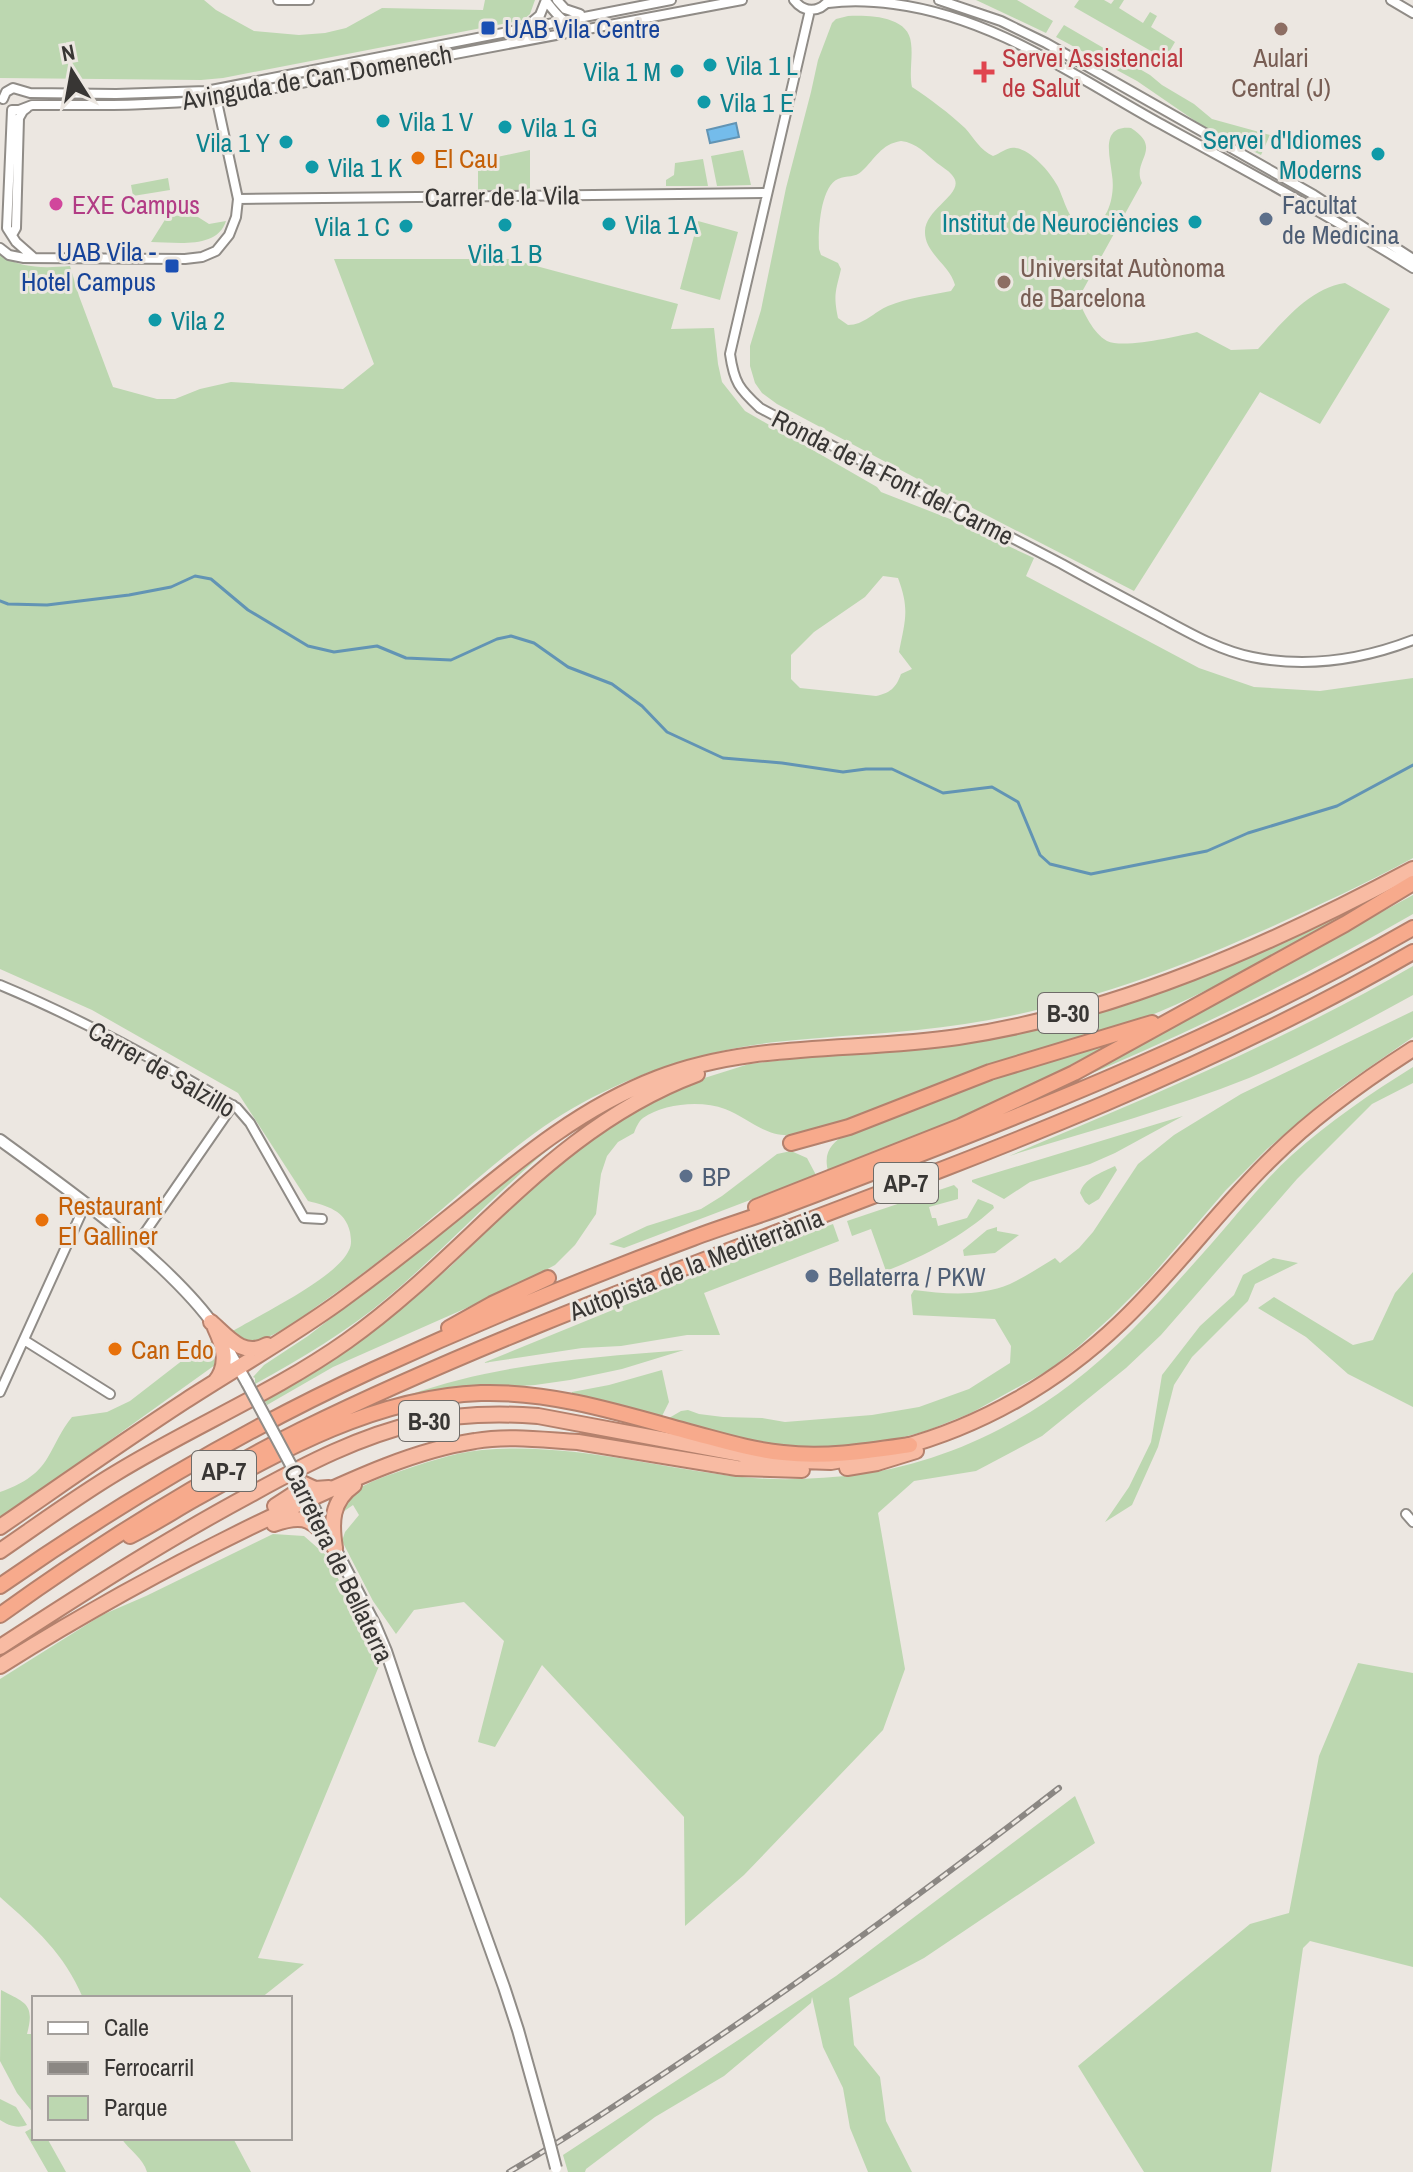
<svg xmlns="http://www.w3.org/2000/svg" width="1413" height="2172" font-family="'Archivo Narrow',sans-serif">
  <rect width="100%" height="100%" fill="#ece7e1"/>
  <!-- green -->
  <path fill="#bcd7b0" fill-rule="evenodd" d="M0 0H204L216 10 254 31 299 35 325 33 346 28 382 8 483 10 485 0H535L530 14 523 20 223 78 201 80 0 78Z
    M976 0H1017L1053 21 1046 33Z
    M1079 0H1104L1111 4 1114 0H1124L1119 8 1143 23 1150 12 1157 16 1151 27 1175 42 1165 59 1074 7Z
    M848 16C869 15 909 16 911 43 913 57 909 73 912 87 930 99 949 113 965 128 974 138 980 150 993 156 1001 153 1008 146 1016 148 1031 150 1050 172 1057 185 1064 197 1070 230 1088 227 1110 224 1115 192 1112 175 1110 156 1100 125 1131 128 1164 149 1131 161 1142 183L1078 299C1084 313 1093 333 1107 341 1124 349 1178 336 1197 332L1231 350 1258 349C1281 324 1309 288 1345 283L1390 309 1320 424 1260 392 1134 591 955 499 777 404 762 393 755 383 750 366V346L761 310 786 188 811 92 818 60 832 23 836 19ZM901 141C917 143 925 153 937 163 942 167 948 170 952 175 968 193 926 207 925 231 924 253 950 265 955 285L951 291C930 295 908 298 888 306 874 312 864 325 848 325L838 318C833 294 836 291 841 269L838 263 821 255 819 249C818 232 820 187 838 179 847 175 855 178 862 171 875 159 881 144 901 141Z
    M1064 25 1150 75 1162 85 1194 104 1212 119 1270 135 1261 155 1204 127 1137 81 1056 37Z
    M530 150V190H478V161Z
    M743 150 751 185 717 186 711 156Z
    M703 159 708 186H666V180L674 175 675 163Z
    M168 178 170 190 133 196 131 185Z
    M168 215 198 217 209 224 226 221C217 250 174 242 151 242Z
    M698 221 738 232 720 300 680 289Z
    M0 255C22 269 45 268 70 266L79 296 113 387 157 399H175L200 389 231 382 343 389 374 364 334 259H510L678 304 671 329 714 328 718 364 722 382 745 411 877 487 881 492 950 519 1034 558 1026 576 1199 668 1254 687 1320 691 1413 678V858C1367 883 1319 905 1271 927 1173 971 1072 1008 965 1024 902 1034 838 1035 775 1042 708 1050 642 1070 582 1103 530 1131 486 1172 441 1210 404 1242 366 1272 327 1299 307 1313 278 1337 253 1342 244 1344 237 1338 231 1332 259 1315 337 1278 349 1250 352 1244 351 1239 350 1232 345 1210 327 1206 308 1201L238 1093 92 1010 0 969ZM883 576 898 578C910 610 905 620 899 652L912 669 901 674C896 688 890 693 876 696L800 688 791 679V655L814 632 865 597Z
    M1413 895V914C1301 979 1184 1035 1064 1085Z
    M1351 908 1353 911C1286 948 1215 990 1144 1018 1084 1037 1023 1052 964 1074 910 1094 849 1129 792 1135 764 1137 749 1118 725 1109 702 1100 664 1103 643 1118 638 1122 636 1128 634 1133L618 1142 607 1156 601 1174 596 1214 575 1245 555 1265 516 1286 333 1367 267 1405 264 1399 324 1366 391 1317 449 1268 536 1183 601 1129 679 1086 749 1064 1011 1033Z
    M1413 966V995C1360 1024 1305 1054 1249 1078 1171 1109 1089 1131 1009 1156 1147 1098 1284 1041 1413 966Z
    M1413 1011V1037L1335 1091 1267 1149 1226 1190 1149 1279 1111 1317 1079 1346 1049 1370 971 1413 926 1431 874 1445 844 1449 764 1448 572 1397V1392L609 1385 662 1370 669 1402 662 1416 669 1418 681 1411 688 1410 699 1414 723 1417 762 1418 785 1422 872 1415 919 1407 969 1389 1010 1363 1011 1346 995 1319 913 1315 911 1295 914 1290C946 1294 979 1297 1010 1284 1025 1277 1040 1267 1055 1258L1060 1263 1079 1248 1093 1232 1138 1164 1174 1135 1241 1094Z
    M1109 1042 1110 1044 1025 1089 973 1113 828 1171C823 1151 832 1143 848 1132L961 1087Z
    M1413 1067V1083L1372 1104 1297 1179 1161 1335 1126 1368 1042 1436 976 1471 914 1481 878 1513 905 1669 883 1730 744 1875 685 1926 684 1817 542 1665 495 1747 478 1742 504 1641 464 1602 414 1610 396 1634 373 1601 342 1541 345 1532 359 1515 353 1505 340 1514C344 1491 372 1481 392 1474 421 1464 452 1453 482 1450 570 1442 656 1468 742 1477 781 1481 822 1479 861 1474 936 1464 1011 1430 1071 1384 1121 1346 1162 1299 1204 1252 1233 1220 1260 1184 1292 1155 1329 1122 1371 1093 1413 1067Z
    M1183 1116 1115 1153 1090 1164 1030 1182 1004 1199 972 1182V1180Z
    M570 1132C505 1182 451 1244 388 1297 348 1331 302 1358 255 1384V1378L253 1377 264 1365 308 1336 394 1269 542 1147Z
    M791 1151 807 1158 816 1175 624 1248 609 1244 647 1226 701 1209 722 1196 777 1154Z
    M1115 1166 1117 1170 1099 1199 1089 1205 1085 1202 1080 1193C1084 1178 1101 1173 1115 1166Z
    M954 1185 958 1189V1199L929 1207 932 1218H936L938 1226 967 1218 978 1199 993 1205 994 1208C962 1237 926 1255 886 1271L871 1229 852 1236 847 1221Z
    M833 1224 839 1241 704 1293 720 1335H687L621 1346 582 1348 483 1363 740 1258Z
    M997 1227V1231L1019 1235 995 1253 964 1256 963 1250 987 1230Z
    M1273 1258 1298 1263 1255 1284 1248 1301 1192 1357 1174 1385 1158 1447 1132 1505 1105 1522 1129 1487 1151 1442 1162 1375 1200 1326 1234 1295 1243 1275Z
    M1413 1272V1407L1348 1374 1306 1337 1258 1308 1274 1297 1353 1345 1373 1340 1395 1293Z
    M213 1341 215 1365 56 1479 0 1517V1492C20 1485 37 1476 48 1457 56 1444 61 1430 72 1417L107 1412 130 1401 201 1346Z
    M684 1350 622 1369 570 1380 535 1385 454 1390 410 1398 409 1395C497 1364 591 1357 684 1350Z
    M273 1534 304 1536 328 1557 379 1666 258 1958 304 1964 261 1998H83C64 1953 36 1929 0 1897V1679L102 1615 146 1596Z
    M1358 1663 1413 1673V1967L1310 1941 1303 1948 1271 2172H1144L1078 2066 1250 1924 1289 1913 1319 1756Z
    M1075 1796 1095 1843 924 1958 849 1998 854 2045 880 2077 886 2121 912 2172H868L850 2128 843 2088 823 2047 812 1997 811 2003 724 2076 655 2117 586 2169 585 2172H568L563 2155 836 1976Z
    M1 1990C26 2003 35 2004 27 2034H34V2114L17 2093 0 2061Z
    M0 2099 16 2107 27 2125C17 2129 8 2125 0 2120Z
    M34 2127V2138H47L66 2172H48L25 2132Z
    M121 2138H233L251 2172H147C143 2158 129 2150 121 2138Z"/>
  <!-- water -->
  <path fill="#74bceb" stroke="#6294b4" stroke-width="2" d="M736 123 739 137 710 143 707 130Z"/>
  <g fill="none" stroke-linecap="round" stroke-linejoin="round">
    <!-- stream -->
    <path stroke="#6294b4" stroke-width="3" d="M0 601 8 604 47 605 129 595 171 587 195 576 211 579 248 610 308 646 334 652 377 646 406 658 451 660 497 639 511 636 534 643 568 667 612 684 642 706 667 732 723 758 782 763 843 772 866 769H892L943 793 992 787 1018 802 1040 855 1050 864 1091 874 1207 851 1248 833 1337 806 1413 765"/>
    <defs>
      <path id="minor" d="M278 0H309
        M557 0 565 9 580 14
        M794 0C804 13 819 13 829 0
        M939 0 1001 21 1046 43 1314 195 1413 259
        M1391 0 1413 13
        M546 1C557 15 564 25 582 27
        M828 3C850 0 872 1 894 4 994 17 1074 76 1159 123 1245 170 1330 216 1413 268
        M810 10 730 354C734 382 739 389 760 408 859 461 962 511 1062 564 1094 582 1126 599 1158 616 1188 632 1218 650 1252 657 1307 668 1361 660 1413 640
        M527 26 540 15 546 0
        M3 99 6 92 13 88 30 93 116 94 206 91 671 0
        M12 110H19L32 105C93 105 155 106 216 99L742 0
        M12 110 7 228 16 242 33 257
        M238 199 767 193
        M12 235 16 228 19 118 23 111 27 108
        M0 248 9 255 24 258 185 259 202 257 216 251 229 235 236 217 238 199 216 97
        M0 985C82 1019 161 1063 237 1108L250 1123 304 1218 322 1219
        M137 1244 233 1105
        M24 1340 110 1394
        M0 1392 86 1203
        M1406 1514 1413 1522"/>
      <path id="tertiary" d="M0 1140C55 1180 111 1220 161 1267 180 1285 200 1305 215 1327
        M225 1344 247 1383
        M308 1496 375 1625 386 1651 420 1753 504 1987 518 2030 549 2141"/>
      <path id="trunk" d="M211 1322C228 1337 243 1358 267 1345
        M215 1382C229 1365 224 1347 215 1328
        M899 1448C982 1426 1058 1382 1120 1323 1175 1271 1219 1209 1273 1157 1315 1115 1363 1081 1413 1049
        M847 1468 877 1463 916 1451
        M275 1506 295 1493 300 1482 315 1489 329 1488
        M274 1524C309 1512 314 1522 335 1548
        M0 1527C61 1485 122 1442 185 1401 236 1368 289 1338 339 1302 380 1272 420 1241 459 1209 521 1158 582 1107 658 1078 753 1041 859 1052 958 1037 1118 1013 1271 945 1413 869
        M335 1548C331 1523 331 1501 354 1485
        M0 1551C38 1525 76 1497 116 1473 191 1427 275 1392 347 1341 470 1254 550 1129 697 1074
        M0 1647C83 1593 167 1539 255 1492 306 1464 360 1436 417 1423 457 1414 497 1413 538 1416L772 1460 831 1462 859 1457
        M0 1666C96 1606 195 1552 299 1504 353 1479 415 1450 475 1441 509 1435 544 1440 578 1442L737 1468 802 1470"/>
      <path id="motorway" d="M791 1143 849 1127 990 1072 1152 1023
        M756 1207 961 1126 1074 1073 1345 924 1413 883
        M449 1328 492 1304 548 1278
        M130 1536C152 1525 172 1512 193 1500 282 1450 376 1397 481 1393 551 1391 621 1413 689 1432 720 1440 751 1450 783 1453 826 1458 869 1451 910 1445
        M0 1586C118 1504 243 1430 373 1370 478 1322 585 1278 693 1238 722 1227 752 1218 782 1207 997 1126 1213 1043 1413 928
        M0 1615C96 1546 195 1483 301 1430 664 1252 1062 1155 1413 952"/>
    </defs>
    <!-- minor casing -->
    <use href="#minor" stroke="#908c87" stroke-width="12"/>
    <!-- tertiary casing -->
    <use href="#tertiary" stroke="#908c87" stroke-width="14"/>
    <!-- trunk casing -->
    <use href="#trunk" stroke="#b4816d" stroke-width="18"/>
    <!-- motorway casing -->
    <use href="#motorway" stroke="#b4816d" stroke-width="18"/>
    <!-- minor -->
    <use href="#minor" stroke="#fff" stroke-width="8"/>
    <!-- tertiary -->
    <use href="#tertiary" stroke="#fff" stroke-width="10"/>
    <!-- trunk -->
    <use href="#trunk" stroke="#f8bba3" stroke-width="14"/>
    <!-- motorway -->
    <use href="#motorway" stroke="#f7aa8c" stroke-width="14"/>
    <defs>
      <path id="rail" d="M509 2172C564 2140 616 2105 669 2070 803 1981 932 1886 1059 1788"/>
    </defs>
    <!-- rail casing -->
    <use href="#rail" stroke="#8b8783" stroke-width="6"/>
    <!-- rail -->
    <use href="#rail" stroke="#ece7e1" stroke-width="3" stroke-dasharray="9" stroke-linecap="butt"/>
    <defs>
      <path id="tertiary-bridge" d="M247 1383 300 1482
        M549 2141 556 2168"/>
    </defs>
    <!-- tertiary-bridge casing -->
    <use href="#tertiary-bridge" stroke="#908c87" stroke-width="14" stroke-linecap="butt"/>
    <!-- tertiary-bridge -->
    <use href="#tertiary-bridge" stroke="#fff" stroke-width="10"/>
  </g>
  <!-- markers -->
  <g fill="#1a4fb4" stroke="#ece7e1" stroke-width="3">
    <rect x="480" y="20" width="16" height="16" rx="4"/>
    <rect x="164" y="258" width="16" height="16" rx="4"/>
  </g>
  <g fill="#8d6e63" stroke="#ece7e1" stroke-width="3">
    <circle cx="1281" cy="29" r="8"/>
    <circle cx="1004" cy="282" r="8"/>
  </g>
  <g fill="#0f9aa8" stroke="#ece7e1" stroke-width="3">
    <circle cx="710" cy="65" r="8"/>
    <circle cx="677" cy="71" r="8"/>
    <circle cx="704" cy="102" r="8"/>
    <circle cx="383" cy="121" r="8"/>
    <circle cx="505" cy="127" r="8"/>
    <circle cx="286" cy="142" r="8"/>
    <circle cx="1378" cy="154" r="8"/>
    <circle cx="312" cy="167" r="8"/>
    <circle cx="1195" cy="222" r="8"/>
    <circle cx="609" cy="224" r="8"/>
    <circle cx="505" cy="225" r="8"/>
    <circle cx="406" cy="226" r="8"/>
    <circle cx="155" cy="320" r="8"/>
  </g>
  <path fill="#e0444e" stroke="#ece7e1" stroke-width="3" d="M980 60h8v8h8v8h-8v8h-8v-8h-8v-8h8z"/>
  <g fill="#e8710a" stroke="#ece7e1" stroke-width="3">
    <circle cx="418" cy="158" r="8"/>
    <circle cx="42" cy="1220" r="8"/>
    <circle cx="115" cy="1349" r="8"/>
  </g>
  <circle fill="#d1479c" stroke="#ece7e1" stroke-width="3" cx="56" cy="204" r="8"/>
  <g fill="#5c6f8a" stroke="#ece7e1" stroke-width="3">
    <circle cx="1266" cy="219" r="8"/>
    <circle cx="686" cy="1176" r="8"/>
    <circle cx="812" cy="1276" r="8"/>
  </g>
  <g text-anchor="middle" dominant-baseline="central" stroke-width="6" stroke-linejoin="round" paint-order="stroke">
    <!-- shield labels -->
    <g fill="#ece7e1" stroke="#6e6b68" stroke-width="2">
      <rect x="1038" y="993" width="60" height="40" rx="6"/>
      <rect x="874" y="1163" width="64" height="40" rx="6"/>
      <rect x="399" y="1401" width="60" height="40" rx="6"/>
      <rect x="192" y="1451" width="64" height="40" rx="6"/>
    </g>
    <g font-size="24" font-weight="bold" fill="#383634">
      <text x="1068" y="1013">B-30</text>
      <text x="906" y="1183">AP-7</text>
      <text x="429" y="1421">B-30</text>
      <text x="224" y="1471">AP-7</text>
    </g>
    <!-- transit labels -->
    <g font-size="26" fill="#164399" stroke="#ece7e1" text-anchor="start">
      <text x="504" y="28">UAB Vila Centre</text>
      <text x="156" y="251" text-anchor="end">UAB Vila -<tspan x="156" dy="30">Hotel Campus</tspan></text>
    </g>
    <!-- health labels -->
    <g font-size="26" fill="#be3a42" stroke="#ece7e1" text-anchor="start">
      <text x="1002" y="57">Servei Assistencial<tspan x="1002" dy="30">de Salut</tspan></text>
    </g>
    <!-- education labels -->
    <g font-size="26" fill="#785e54" stroke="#ece7e1">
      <text x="1281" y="57">Aulari<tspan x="1281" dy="30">Central (J)</tspan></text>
      <text x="1020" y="267" text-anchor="start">Universitat Autònoma<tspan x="1020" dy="30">de Barcelona</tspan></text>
    </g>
    <!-- culture labels -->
    <g font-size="26" fill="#0d838f" stroke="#ece7e1" text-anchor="start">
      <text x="726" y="65">Vila 1 L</text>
      <text x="661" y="71" text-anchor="end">Vila 1 M</text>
      <text x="720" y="102">Vila 1 E</text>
      <text x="399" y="121">Vila 1 V</text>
      <text x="521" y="127">Vila 1 G</text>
      <text x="1362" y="139" text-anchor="end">Servei d'Idiomes<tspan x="1362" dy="30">Moderns</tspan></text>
      <text x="270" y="142" text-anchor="end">Vila 1 Y</text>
      <text x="328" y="167">Vila 1 K</text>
      <text x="1179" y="222" text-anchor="end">Institut de Neurociències</text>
      <text x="625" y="224">Vila 1 A</text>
      <text x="390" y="226" text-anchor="end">Vila 1 C</text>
      <text x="505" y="253" text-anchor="middle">Vila 1 B</text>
      <text x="171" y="320">Vila 2</text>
    </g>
    <!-- street labels -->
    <g font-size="26" fill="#383634" stroke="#ece7e1">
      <text transform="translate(317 77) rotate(-10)">Avinguda de Can Domenech</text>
      <text transform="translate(502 196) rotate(-1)">Carrer de la Vila</text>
      <text transform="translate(893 477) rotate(27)">Ronda de la Font del Carme</text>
      <text transform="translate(162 1069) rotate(30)">Carrer de Salzillo</text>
      <text transform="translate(696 1264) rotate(-21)">Autopista de la Mediterrània</text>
      <text transform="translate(339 1563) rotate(64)">Carretera de Bellaterra</text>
    </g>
    <!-- food labels -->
    <g font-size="26" fill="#c56008" stroke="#ece7e1" text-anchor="start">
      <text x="434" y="158">El Cau</text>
      <text x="58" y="1205">Restaurant<tspan x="58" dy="30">El Galliner</tspan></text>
      <text x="131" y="1349">Can Edo</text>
    </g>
    <!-- hotel labels -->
    <g font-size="26" fill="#b23c85" stroke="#ece7e1" text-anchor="start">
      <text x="72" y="204">EXE Campus</text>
    </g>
    <!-- service labels -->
    <g font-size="26" fill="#4e5e75" stroke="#ece7e1" text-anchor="start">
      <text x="1282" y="204">Facultat<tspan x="1282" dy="30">de Medicina</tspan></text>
      <text x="702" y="1176">BP</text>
      <text x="828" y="1276">Bellaterra / PKW</text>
    </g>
  </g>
  <!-- legend -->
  <rect x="32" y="1996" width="260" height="144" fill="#ece7e1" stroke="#a4a09c" stroke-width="2"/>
  <rect x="48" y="2022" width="40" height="12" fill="#ffffff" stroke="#a4a09c" stroke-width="2"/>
  <text x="104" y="2036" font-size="24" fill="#383634">Calle</text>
  <rect x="48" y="2062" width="40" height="12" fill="#8b8783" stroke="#a4a09c" stroke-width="2"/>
  <text x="104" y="2076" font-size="24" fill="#383634">Ferrocarril</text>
  <rect x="48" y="2096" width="40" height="24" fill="#bcd7b0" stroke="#a4a09c" stroke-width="2"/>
  <text x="104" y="2116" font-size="24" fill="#383634">Parque</text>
  <!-- north arrow -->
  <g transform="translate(72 72) rotate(349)" stroke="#ece7e1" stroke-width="6" paint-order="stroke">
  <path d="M0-6L14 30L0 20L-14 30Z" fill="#383634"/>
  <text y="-12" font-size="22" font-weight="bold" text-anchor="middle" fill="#383634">N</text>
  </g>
</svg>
